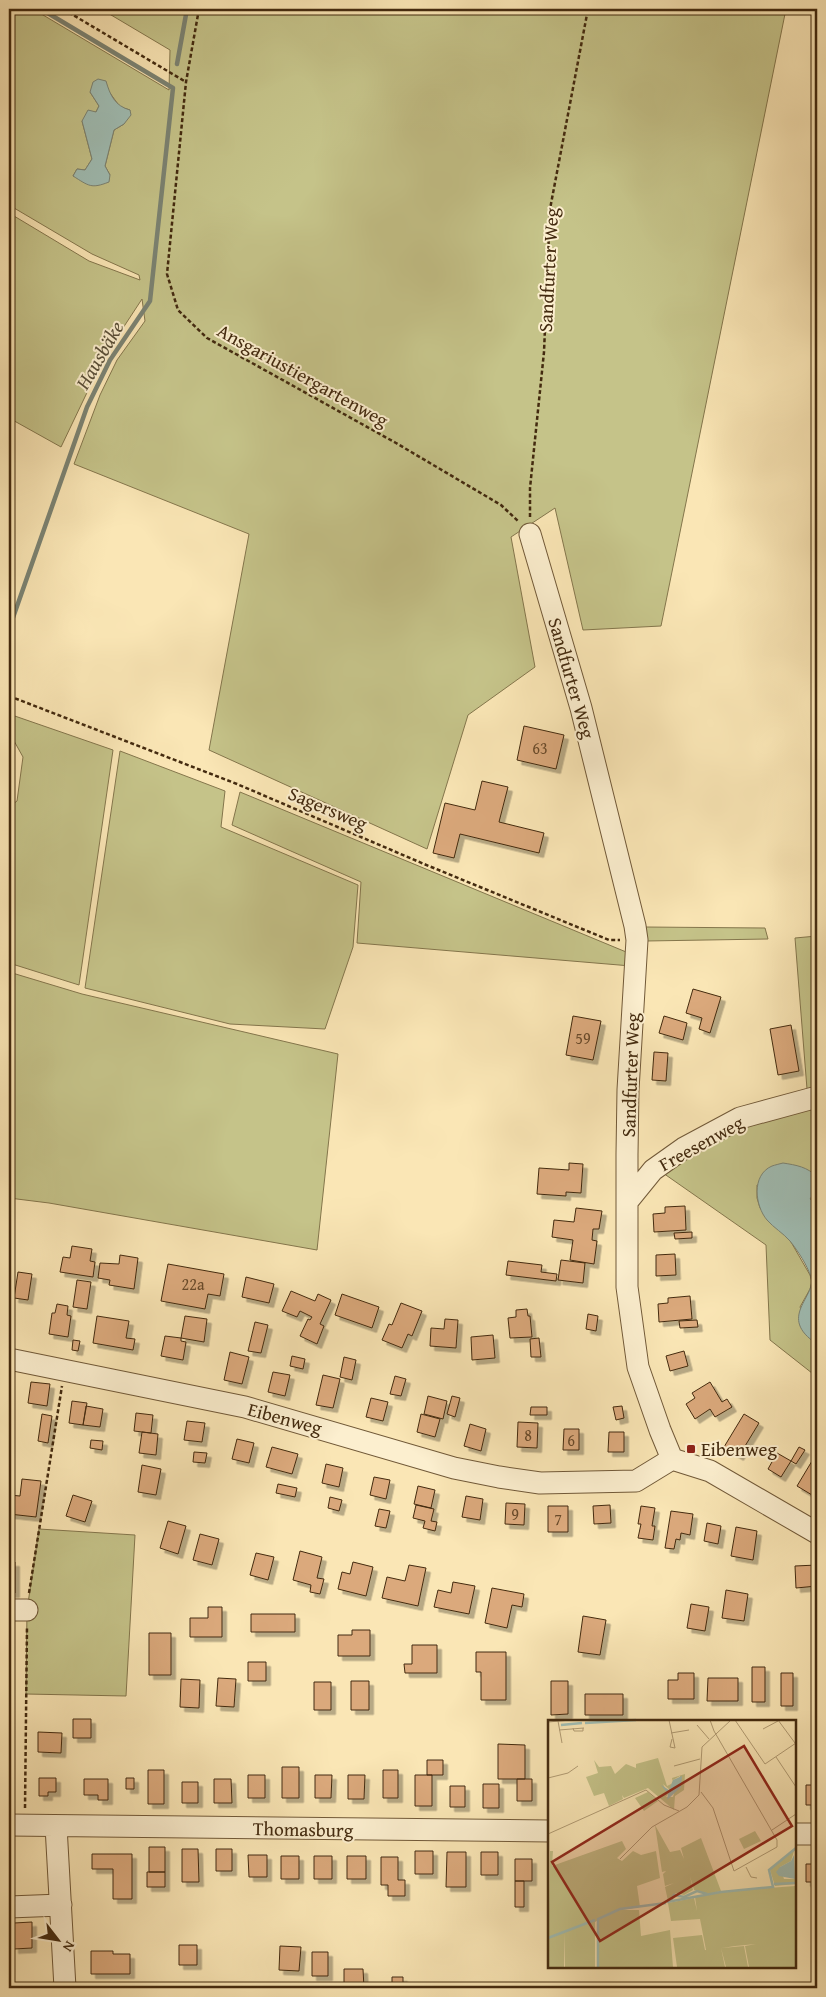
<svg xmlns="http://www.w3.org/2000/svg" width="826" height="1997" font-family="'Gentium Book Plus',serif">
  <defs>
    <filter id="shadow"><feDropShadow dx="4.5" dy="4.5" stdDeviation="0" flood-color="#0004"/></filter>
  </defs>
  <rect width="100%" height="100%" fill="#fae6b5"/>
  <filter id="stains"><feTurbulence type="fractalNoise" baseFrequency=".004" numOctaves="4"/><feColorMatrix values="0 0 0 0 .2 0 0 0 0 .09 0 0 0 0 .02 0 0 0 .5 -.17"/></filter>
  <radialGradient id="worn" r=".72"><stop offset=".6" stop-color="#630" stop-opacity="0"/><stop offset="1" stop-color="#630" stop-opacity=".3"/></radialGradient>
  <!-- green -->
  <path fill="#c5c389" stroke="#84764c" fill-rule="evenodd" d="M9 9H33L169 90 170 50 101 9H786L661 626 583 630 555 508 511 537 535 667 468 715 427 849 209 750 249 534 74 464 100 395 117 360 145 321 142 299 104 357 61 447 9 418V213L89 261 140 280 139 275 92 254 9 205ZM90 92 110 93 120 107 130 110 124 124 114 130 105 166 110 175 73 176 77 169 85 170 92 159 82 121 96 112 99 106Z
    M9 714 113 750 79 985 9 963V807L17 801 23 757 9 732Z
    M120 751 225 791 221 827 358 885 353 947 325 1029 230 1024 85 988Z
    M240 792 631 954V966L357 943 361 882 232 825Z
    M645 927 765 928 768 939 646 941Z
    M817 936V1086L807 1089 795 938Z
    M9 972 82 994 338 1054 317 1250 49 1203 9 1198Z
    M817 1106V1177L816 1176 757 1185V1198L760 1208 791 1242 810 1275 812 1282 810 1289 800 1307 817 1344V1377L770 1340 766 1245 663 1173 737 1130Z
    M39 1529 135 1535 126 1696 26 1694 27 1610Z"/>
  <!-- water -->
  <path fill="#a0beb5" stroke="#7b8373" d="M98 79 106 81C110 95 115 106 130 110L131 115 124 124 114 130 105 166 110 175 109 182C91 189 89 186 73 176L77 169 85 170 92 159 82 121 88 110 96 112 99 106 90 92 93 82Z
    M783 1163C796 1165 808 1167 817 1177V1189L810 1199 813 1201H817V1344C776 1317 817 1297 811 1277 807 1265 798 1251 790 1241 783 1233 774 1228 767 1220 755 1206 751 1175 772 1166 775 1165 779 1164 783 1163Z"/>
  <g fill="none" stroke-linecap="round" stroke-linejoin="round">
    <!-- stream -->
    <path stroke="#7b8373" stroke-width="4.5" d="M177 64 187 9
      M9 629 87 407 110 360 150 301 173 88 41 9"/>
  </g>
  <!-- building -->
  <path fill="#dba97b" stroke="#432a0f" filter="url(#shadow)" d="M524 726 564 735 556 769 517 760Z
    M482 781 508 787 499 822 544 833 539 853 460 834 454 858 433 853 445 803 475 810Z
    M693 989 721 997 710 1033 699 1029 702 1018 686 1013Z
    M573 1016 601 1021 593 1060 566 1055Z
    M664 1016 687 1023 683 1040 659 1033Z
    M791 1025 799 1071 778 1075 770 1029Z
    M654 1052 668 1053 666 1081 652 1080Z
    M569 1163 583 1164 581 1193 566 1192V1196L537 1194 539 1168 569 1170Z
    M685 1206 686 1230 654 1232 653 1214 665 1213V1207Z
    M576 1208 602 1211 599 1229H593L592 1240 597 1241 594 1264 570 1260 573 1240 552 1237 554 1220 574 1222Z
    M692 1232V1238L675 1239 674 1233Z
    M72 1246 92 1249 90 1261 95 1262 93 1277 60 1272 63 1257 70 1258Z
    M675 1254 676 1275 656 1276V1255Z
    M120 1255 138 1258 134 1289 109 1285 110 1280 98 1278 100 1263 119 1264Z
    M561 1260 585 1263 583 1283 558 1280Z
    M508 1261 542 1265 541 1272 557 1274 556 1281 506 1275Z
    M168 1264 224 1274 220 1296 208 1294 205 1309 161 1301Z
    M18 1272 32 1274 28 1300 14 1298Z
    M246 1277 274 1284 269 1303 242 1297Z
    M77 1280 91 1282 87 1309 73 1307Z
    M291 1291 315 1301 318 1294 331 1300 320 1324 324 1326 317 1344 300 1336 308 1319 310 1320 312 1317 300 1311 297 1317 282 1311Z
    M342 1294 379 1307 372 1328 335 1315Z
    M690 1296 692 1319 659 1322 658 1304 668 1303V1298Z
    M401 1303 422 1311 412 1336 408 1334 402 1348 382 1340 389 1324 392 1325Z
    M57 1304 68 1306 67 1315 71 1316 68 1337 49 1334 52 1313H55Z
    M527 1309 528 1316H530L532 1337 510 1338 508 1318 516 1317V1310Z
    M588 1314 598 1316 596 1331 586 1329Z
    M97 1316 129 1321 126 1338 135 1339 133 1350 93 1343Z
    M185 1316 207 1319 204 1342 181 1338Z
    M445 1319 458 1320 456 1348 430 1346 431 1328 444 1329Z
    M697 1320 698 1327 680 1328 679 1321Z
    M255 1322 268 1325 261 1353 248 1351Z
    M493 1335 495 1358 472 1360 471 1337Z
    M165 1336 181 1338V1341L186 1342 183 1360 161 1356Z
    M539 1338 541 1357H531L530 1339Z
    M73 1340 80 1341 78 1351 72 1350Z
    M684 1351 688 1366 670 1371 666 1356Z
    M230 1352 249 1357 242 1384 224 1380Z
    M292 1356 305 1359 303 1369 290 1366Z
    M344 1357 356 1360 352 1380 340 1377Z
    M273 1372 290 1375 285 1396 268 1392Z
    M323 1375 340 1379 333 1408 316 1405Z
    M395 1376 406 1379 401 1396 390 1394Z
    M31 1382 50 1384 47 1406 28 1403Z
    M710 1382 722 1402 727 1399 732 1407 715 1417 710 1409 695 1419 686 1404 695 1398 692 1393Z
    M428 1396 447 1401 443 1419 424 1414Z
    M452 1396 460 1398 455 1417 447 1414Z
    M371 1398 388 1402 383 1421 366 1417Z
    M72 1401 87 1403 83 1425 69 1423Z
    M86 1406 103 1409 100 1427 83 1425Z
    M622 1406 624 1418 616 1420 613 1407Z
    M531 1407H547V1415H530Z
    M136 1413 153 1415 151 1433 134 1431Z
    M42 1414 52 1416 48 1443 38 1441Z
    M421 1414 440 1419 435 1437 417 1432Z
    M744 1414 759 1423 739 1456 724 1447Z
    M187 1421 205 1423 202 1442 184 1440Z
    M518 1422 538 1423 537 1448 517 1447Z
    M470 1424 486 1429 481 1451 464 1446Z
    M564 1429H579V1450H563Z
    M142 1432 158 1434 156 1455 139 1453Z
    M609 1432H624V1452H608Z
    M237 1439 254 1443 249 1463 232 1459Z
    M91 1440 103 1441 102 1450 90 1448Z
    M272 1447 298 1454 292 1474 266 1467Z
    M799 1447 805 1450 796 1464 791 1461Z
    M194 1452 207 1453 205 1463 193 1462Z
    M777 1453 791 1461 781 1477 768 1469Z
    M812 1461 817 1464V1498L797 1486Z
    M326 1464 343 1468 339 1487 322 1483Z
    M142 1465 161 1469 156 1495 138 1492Z
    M374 1477 390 1480 386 1499 370 1495Z
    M22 1479 41 1481 36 1517 9 1514V1495L20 1496Z
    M278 1484 297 1488 295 1497 276 1493Z
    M418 1486 435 1490 431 1508 414 1504Z
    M73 1495 92 1501 85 1522 66 1516Z
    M466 1496 483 1499 480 1520 462 1517Z
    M330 1497 342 1500 339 1511 328 1508Z
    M506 1503 525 1504 524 1525 505 1524Z
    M416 1505 434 1509 431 1521 437 1522 435 1531 423 1528 425 1521 413 1518Z
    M610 1505 611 1523 594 1524 593 1506Z
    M548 1506H568V1532H548Z
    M641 1506 655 1508 652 1526H655L653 1540 638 1538 641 1524H638Z
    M379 1509 390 1511 386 1528 375 1526Z
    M671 1511 693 1514 690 1535 681 1533 680 1540 676 1539 674 1549 665 1548Z
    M168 1521 186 1526 178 1554 160 1548Z
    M707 1523 721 1526 718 1544 704 1541Z
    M736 1527 757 1531 753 1560 731 1556Z
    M200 1534 219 1539 212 1565 193 1560Z
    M300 1551 322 1557 317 1578 324 1579 320 1594 310 1592 311 1585 293 1580Z
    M256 1553 274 1557 268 1580 250 1575Z
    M9 1562H15V1593H9Z
    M353 1562 373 1567 366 1596 338 1589 342 1572 350 1574Z
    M409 1565 426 1568 418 1606 382 1598 387 1577 405 1581Z
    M817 1565V1586L796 1588 795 1566Z
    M453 1582 475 1586 469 1614 434 1607 438 1590 451 1593Z
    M492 1588 524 1594 522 1607 512 1605 507 1628 485 1623Z
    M726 1590 748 1594 744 1621 722 1618Z
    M691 1604 709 1607 705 1631 687 1628Z
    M208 1607H222V1637H190V1618H208Z
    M251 1614H295V1632H251Z
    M583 1616 606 1620 600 1655 578 1652Z
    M352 1630H370V1656H338V1635H352Z
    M149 1633H171V1675H149Z
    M412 1645H437V1673H405L404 1664H412Z
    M476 1652H506V1700H481V1672H476Z
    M248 1662H266V1681H248Z
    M752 1667H765V1702H752Z
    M678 1673H694V1699H668V1680H678Z
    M781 1673H793V1706H781Z
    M218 1678 236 1679 234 1707 216 1706Z
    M708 1678H738V1701H707Z
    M181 1679 200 1680 199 1708 180 1707Z
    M351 1681H369V1710H351Z
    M551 1681H568V1714L551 1715Z
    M314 1682H331V1710H314Z
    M585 1694H623V1715H585Z
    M73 1719H91V1738H73Z
    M38 1732 62 1733 61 1753 38 1752Z
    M498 1744 525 1745V1779H498Z
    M427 1760H443V1775H427Z
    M282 1767H299V1798H282Z
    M148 1770H164V1804H148Z
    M383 1770H398V1798H383Z
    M248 1775H265V1798H248Z
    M315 1775H332L331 1798H315Z
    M348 1775H365L364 1799H348Z
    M415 1775H432V1806H415Z
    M39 1778H56V1792H48V1796H39Z
    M126 1778H134V1789H126Z
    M84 1779H108V1800H98V1795H84Z
    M214 1779H231L232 1803H214Z
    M517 1779H532V1801H517Z
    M182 1782H198V1803H182Z
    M483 1784H499V1808H483Z
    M806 1785H817V1805H806Z
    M450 1786H465V1807H450Z
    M149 1847H165V1872H149Z
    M182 1849H198L199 1882H182Z
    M216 1849H232V1871H216Z
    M415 1851H433V1874H415Z
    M447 1852H466V1887H446Z
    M481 1852H498V1875H481Z
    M92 1854H132V1899H113V1869H92Z
    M248 1855H267V1877H249Z
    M281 1856H299V1879H281Z
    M314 1856H332V1879H314Z
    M347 1856H366V1879H347Z
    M381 1857H398V1880H405V1896H388V1885H381Z
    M515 1859H532V1881H515Z
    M806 1864H817V1882H806Z
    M147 1872H165V1887H147Z
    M515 1881H524V1907H515Z
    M32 1922V1948L14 1949V1923Z
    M179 1945H197V1965H179Z
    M280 1946 301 1947 299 1971 279 1970Z
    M91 1951H113V1954H130V1974H91Z
    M312 1952H328V1976H312Z
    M344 1969H363L364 1988H344Z
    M392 1977H403V1988H392Z"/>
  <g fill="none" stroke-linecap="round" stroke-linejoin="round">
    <defs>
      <path id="minor" d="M530 534 581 708 635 926 637 940 628 1090 627 1154V1287L638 1367 660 1430 672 1459 710 1471 817 1533
        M627 1202 653 1170 684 1148 740 1118 817 1097
        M9 1359 245 1407 454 1468 499 1477 540 1483 636 1481 672 1459
        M9 1610H27
        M9 1825 550 1831
        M56 1826 65 1988
        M795 1834H817
        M9 1907 61 1905"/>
    </defs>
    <!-- minor casing -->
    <use href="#minor" stroke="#715938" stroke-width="23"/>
    <!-- path -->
    <path stroke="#432a0f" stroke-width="2.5" stroke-dasharray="4 2.5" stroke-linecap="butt" d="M63 9 186 82
      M199 9 186 82 167 274 178 310 207 338 396 443 501 505 519 522
      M530 517V488L544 352 550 209 588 9
      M9 696 237 784 424 864 609 940H620
      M29 1593 62 1386
      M25 1808 27 1626"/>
    <!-- minor -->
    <use href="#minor" stroke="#fcefcf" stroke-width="21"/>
  </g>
  <!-- markers -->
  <rect fill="#8f2418" stroke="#fcefcf" stroke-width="2" x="686" y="1444" width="10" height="10" rx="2.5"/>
  <g text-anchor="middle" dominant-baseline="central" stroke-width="4" stroke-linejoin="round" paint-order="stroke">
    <!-- number labels -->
    <g font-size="16" fill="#694a2a">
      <text x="540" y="748">63</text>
      <text x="583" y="1038">59</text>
      <text x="193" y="1284">22a</text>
      <text x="528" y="1435">8</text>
      <text x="571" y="1440">6</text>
      <text x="515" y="1514">9</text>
      <text x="558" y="1519">7</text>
    </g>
    <!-- street labels -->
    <g font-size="19" fill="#432a0f" stroke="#fcefcf">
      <text transform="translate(548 270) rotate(-87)">Sandfurter Weg</text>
      <text transform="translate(303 375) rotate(29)">Ansgariustiergartenweg</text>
      <text transform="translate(572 678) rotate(74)">Sandfurter Weg</text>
      <text transform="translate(328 808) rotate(23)">Sagersweg</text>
      <text transform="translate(630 1075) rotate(-88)">Sandfurter Weg</text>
      <text transform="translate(701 1143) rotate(-29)">Freesenweg</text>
      <text transform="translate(285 1418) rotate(15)">Eibenweg</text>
      <text transform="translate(303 1829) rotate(1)">Thomasburg</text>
    </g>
    <!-- poi labels -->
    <g font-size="19" fill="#432a0f" stroke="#fcefcf" text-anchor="start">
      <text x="701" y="1449">Eibenweg</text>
    </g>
    <!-- water labels -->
    <g font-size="20" font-style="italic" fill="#5a4f38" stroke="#fcefcf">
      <text transform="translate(99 355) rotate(-60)">Hausbäke</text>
    </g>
  </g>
  <!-- overview -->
  <g transform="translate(548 1720)">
    <rect width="248" height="248" fill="#fae6b5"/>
    <path d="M110 38 119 66 125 63 124 58 137 54 136 70 127 76 126 90 100 68 76 78 74 75 75 79 61 86 56 73 46 76 38 57 50 53 46 40 51 47 63 46 67 54 78 44 88 48V44ZM132 56 133 67 127 70 125 77H118L120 74 115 64 122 70 125 60ZM100 72 110 81 96 91 87 78ZM107 105 122 132 132 130 136 139 133 128 153 118 173 171 160 174 146 170 142 156 145 170 136 175 128 173 120 181 117 167 126 163 117 166 115 154 118 151 114 152ZM207 111 213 121 196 129 191 119ZM74 121 78 129 69 138 74 141 85 131 93 135 108 131 112 158 89 166 92 187 73 190H91L93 216 122 210 125 247H50V200L47 202V247H17V213L16 247H0L2 131H5L4 146ZM247 128 243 141 232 147 236 159H247V164L227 166 222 150ZM247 166V247H201L197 226 208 224 187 226 174 172 207 169 208 180 207 169ZM174 172 187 226 174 228 196 226 200 247H178L173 228 177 247H129L125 218 154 215 157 230H158L152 199 123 201 120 183 146 178 149 191 147 177Z" fill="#c5c389" fill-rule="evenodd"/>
    <path d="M134 56 133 67 119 80 120 74 113 65 121 70 125 60ZM246 135 247 159 231 156 228 152 232 147 243 141Z" fill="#a0beb5"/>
    <path fill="none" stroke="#a0beb5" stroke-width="2.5" d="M37 3 88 0M13 5 34 3M226 164 248 163M119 182 173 172 225 167 221 150 248 128M122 182 126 175 136 177 149 171 159 174M0 218 47 200M50 247V199L72 189 118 183"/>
    <path fill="none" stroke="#b19b73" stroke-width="1" d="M121 0 127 28 122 27 124 19M187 0 217 44 248 23M230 0 247 23M10 1 14 23M0 2 23 0M149 5 161 19M25 8 26 11H35V8M215 9 230 1M11 10 36 8M123 13 141 10M228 37 248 67M126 46 152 39M0 58 20 53 30 46M153 72 165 88 186 151 229 127V120L166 11 162 0M224 110 248 94M0 114 98 70 116 85 131 91M72 139 104 107 139 87 151 75 154 27 183 0M198 147 203 157 209 158"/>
    <path fill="#8f2418" fill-opacity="0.15" stroke="#8f2418" stroke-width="2.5" d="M196 26 244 106 52 221 4 142Z"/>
    <rect width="248" height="248" fill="none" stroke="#432a0f" stroke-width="2.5"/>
  </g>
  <!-- margin -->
  <rect width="826" height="1997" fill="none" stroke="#fae6b5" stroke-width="30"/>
  <rect x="10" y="10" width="806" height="1977" fill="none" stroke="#432a0f" stroke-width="2.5"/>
  <rect x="15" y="15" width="796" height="1967" fill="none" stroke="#432a0f"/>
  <!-- north arrow -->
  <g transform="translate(58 1940) rotate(121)" stroke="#fcefcf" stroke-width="4" paint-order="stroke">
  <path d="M0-4L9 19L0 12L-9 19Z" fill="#432a0f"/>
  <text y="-8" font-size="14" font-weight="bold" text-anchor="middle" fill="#432a0f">N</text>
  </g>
  <rect width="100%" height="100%" filter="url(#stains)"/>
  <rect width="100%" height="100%" fill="url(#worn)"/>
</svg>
